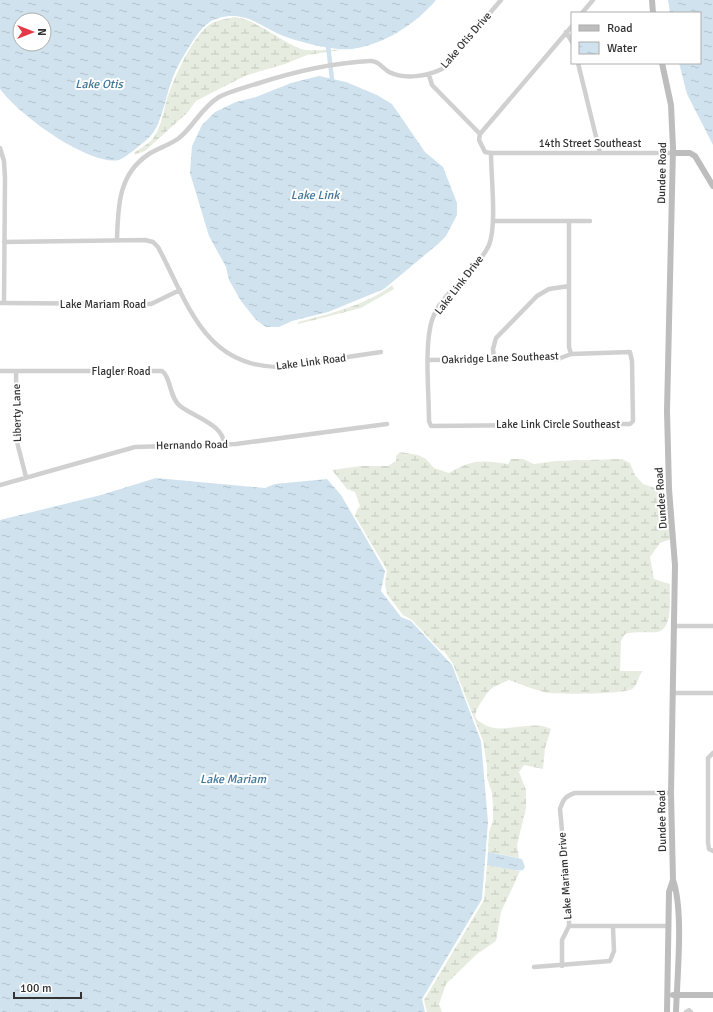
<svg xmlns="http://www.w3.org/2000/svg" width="713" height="1012" font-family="Signika,sans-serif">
  <defs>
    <pattern id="wetland-marsh" width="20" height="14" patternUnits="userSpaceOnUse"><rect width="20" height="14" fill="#e6ecdf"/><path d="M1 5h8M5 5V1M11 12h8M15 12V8" fill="none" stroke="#c6cbc0"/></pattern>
    <pattern id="water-ripples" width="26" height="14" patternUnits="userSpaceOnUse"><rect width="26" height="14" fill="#cfe2ee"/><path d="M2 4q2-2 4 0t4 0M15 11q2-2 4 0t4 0" fill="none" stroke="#b2c2cd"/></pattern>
  </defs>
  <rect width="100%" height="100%" fill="#fff"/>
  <!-- wetland -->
  <path fill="url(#wetland-marsh)" d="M235 17C259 21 278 40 301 49 309 52 331 49 341 50L307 55 285 64 247 75 227 85 196 101 187 113 145 151 134 155 135 152C141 148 150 143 154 137 161 127 163 114 166 102 172 82 192 37 209 25 216 20 226 19 235 17Z
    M392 285 394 289 361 308 298 324V322C329 314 367 305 392 285Z
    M400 452 418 455 426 459 434 468 449 473C473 459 481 460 508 464L511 459H523L534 464 556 461 622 459 630 463 635 475 643 484 658 489 667 495 671 539 660 543 650 557 654 579 670 584C669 597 674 629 657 632 646 633 636 631 625 634L621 641 620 671H643C637 677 639 684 632 689 626 694 554 695 544 692 532 689 521 684 509 680 490 689 492 685 480 704 476 710 472 718 480 722 497 733 508 727 527 726 535 725 544 725 551 729L545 748 543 769 524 765 519 772 526 790V808L517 845 519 858 488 852 489 832 493 821V805L492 793 487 778V766L483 741 453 664 444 651 440 650 412 620 403 615 387 594 385 584 387 570 355 516 357 510 360 506 355 492 347 489 332 470 361 466H388L396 461V456Z
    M487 865 520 871 501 912 496 941 477 954 446 984 439 1004 442 1012H427L424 1000 484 900Z"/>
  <!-- water -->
  <path fill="url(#water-ripples)" fill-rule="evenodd" d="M0 0H436C416 24 383 45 352 49 333 51 299 42 281 35 259 25 245 11 219 18 206 21 198 33 191 44 186 52 180 61 176 70 168 87 165 107 158 124 153 135 148 139 139 146 133 151 126 157 119 160 106 163 84 153 73 147 50 135 15 109 0 89ZM20 20H44V44H20Z
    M668 0H713V145L687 94 679 63H700V13H670Z
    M319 76 346 82 377 95 392 104 425 152 443 167 457 203V215L446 236 438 244 384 289 328 312 292 321 279 327H266L256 320 241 301 229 280 226 267 209 236 190 173 192 146 202 125 215 112 236 102 256 97 291 83Z
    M156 478 265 488 275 484 327 479 341 495 385 571 381 591 401 617 411 621 452 665 481 741 488 822 482 899 422 999 425 1012H0V520L101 495Z
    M488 852 522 859 525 867 523 870C517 872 495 866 487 865Z"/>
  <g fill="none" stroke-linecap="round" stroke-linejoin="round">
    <!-- canal -->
    <path stroke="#cfe2ee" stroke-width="4.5" d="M328 46 332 79"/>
    <!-- street -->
    <path stroke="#d0d0d0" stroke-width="4.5" d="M582 13 593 0
      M566 32 572 42
      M578 63 600 153
      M429 75 432 85 480 134 479 140 485 152 491 153H673
      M480 134 572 26
      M0 148 4 161 5 178 4 303
      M493 221H590
      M569 221V347L571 354
      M117 240C118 207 118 174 149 154 158 148 170 145 179 138 194 126 201 108 219 97 230 91 244 88 256 84 293 72 330 63 369 61 378 60 382 68 389 72 405 80 427 76 442 69L501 0
      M4 242 145 240 153 242 158 247C188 303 204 367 280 367L381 352
      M0 303 151 304 180 290
      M494 359 493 349 496 338 537 296 549 289 569 286
      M429 360 558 359 571 354 630 352 632 361 633 421 630 424H623L431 426 429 421C429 393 424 345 432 320 441 292 476 273 489 245 497 225 491 177 491 153
      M0 371H162C171 377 169 397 180 406 194 417 225 425 224 445
      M16 371 17 442 26 477
      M0 485 135 447 236 444 387 424
      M673 626H713
      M672 693H713
      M713 753 708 758V842L709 849 713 851
      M569 926H669
      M562 966V940L569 926V907L560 809C563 800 565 796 575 793H671
      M534 967 610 961 614 951 613 927
      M686 1012 689 1010 691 1012"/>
    <!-- secondary -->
    <path stroke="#bdbdbd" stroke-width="6" d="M652 0 653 13
      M662 63 671 105 673 148 667 411 669 489 675 565 671 793 673 880 669 892 667 1012
      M673 153H690L695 156 713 186
      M673 880C684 911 677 977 676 1012
      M673 995H713"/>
  </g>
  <g text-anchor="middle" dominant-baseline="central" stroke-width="4" stroke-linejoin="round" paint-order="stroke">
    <!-- street labels -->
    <g font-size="11" fill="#333" stroke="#fff">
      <text transform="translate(466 40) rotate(-49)">Lake Otis Drive</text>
      <text x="590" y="143">14th Street Southeast</text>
      <text transform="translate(662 173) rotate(-89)">Dundee Road</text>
      <text transform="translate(459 285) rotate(-52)">Lake Link Drive</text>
      <text x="103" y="304">Lake Mariam Road</text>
      <text transform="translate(500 358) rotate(-2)">Oakridge Lane Southeast</text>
      <text transform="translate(311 362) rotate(-7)">Lake Link Road</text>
      <text x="121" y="371">Flagler Road</text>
      <text transform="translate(17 413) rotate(-91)">Liberty Lane</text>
      <text x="558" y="424">Lake Link Circle Southeast</text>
      <text transform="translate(192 445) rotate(-1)">Hernando Road</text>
      <text transform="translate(661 498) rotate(-94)">Dundee Road</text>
      <text transform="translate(662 821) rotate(-91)">Dundee Road</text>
      <text transform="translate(565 876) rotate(-94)">Lake Mariam Drive</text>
    </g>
    <!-- water labels -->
    <g font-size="12" font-style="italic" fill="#3f7597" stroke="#fff">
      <text x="99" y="84">Lake Otis</text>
      <text x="315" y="195">Lake Link</text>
      <text x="233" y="779">Lake Mariam</text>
    </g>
  </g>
  <!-- legend -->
  <rect x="571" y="12" width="130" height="52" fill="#ffffff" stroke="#adadad"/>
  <rect x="579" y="25" width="20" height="6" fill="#bdbdbd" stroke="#adadad"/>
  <text x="607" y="32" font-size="12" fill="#333333">Road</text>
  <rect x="579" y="42" width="20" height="12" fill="url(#water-ripples)" stroke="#adadad"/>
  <text x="607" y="52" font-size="12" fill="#333333">Water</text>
  <!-- north arrow -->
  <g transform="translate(32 32) rotate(90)"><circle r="19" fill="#ffffff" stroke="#adadad"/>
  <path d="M0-3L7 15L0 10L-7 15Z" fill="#e63946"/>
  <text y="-6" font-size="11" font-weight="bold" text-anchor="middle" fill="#333333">N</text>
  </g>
  <!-- scale -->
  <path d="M14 992v6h67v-6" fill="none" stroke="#333333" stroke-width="2"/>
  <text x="20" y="992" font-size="12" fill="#333333" stroke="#ffffff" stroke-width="3" paint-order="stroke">100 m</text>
</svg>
